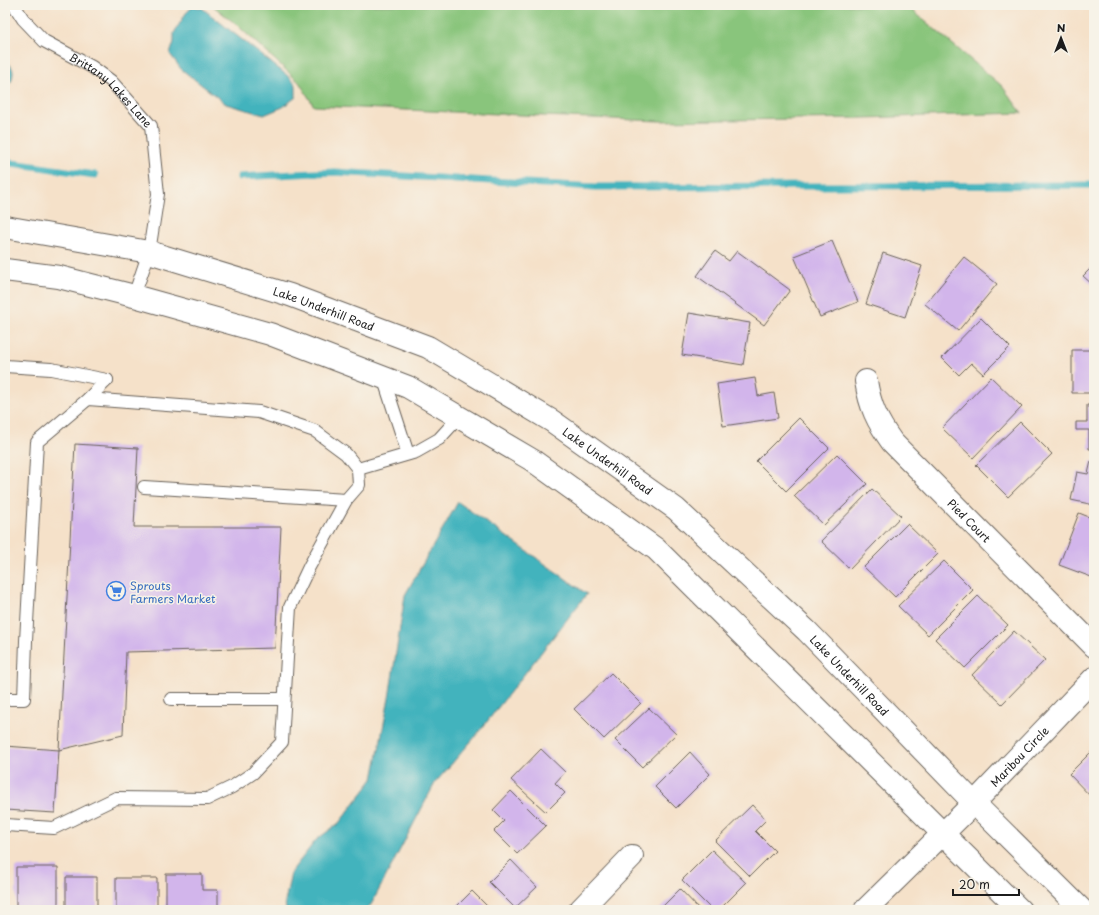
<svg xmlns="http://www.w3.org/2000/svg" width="1099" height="915" font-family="'Playpen Sans',sans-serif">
  <rect width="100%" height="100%" fill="#f7f3e8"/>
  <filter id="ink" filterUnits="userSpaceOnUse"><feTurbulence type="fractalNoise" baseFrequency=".025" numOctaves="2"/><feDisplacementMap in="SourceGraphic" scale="8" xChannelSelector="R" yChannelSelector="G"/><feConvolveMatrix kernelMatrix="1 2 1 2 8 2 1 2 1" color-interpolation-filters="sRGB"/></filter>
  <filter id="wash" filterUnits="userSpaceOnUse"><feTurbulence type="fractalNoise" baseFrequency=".012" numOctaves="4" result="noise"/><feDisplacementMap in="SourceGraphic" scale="16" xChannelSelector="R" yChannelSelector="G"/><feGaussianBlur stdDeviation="0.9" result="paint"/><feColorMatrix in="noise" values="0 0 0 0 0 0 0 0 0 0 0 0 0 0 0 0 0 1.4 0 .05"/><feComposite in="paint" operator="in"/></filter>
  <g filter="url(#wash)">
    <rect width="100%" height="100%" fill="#f5e1c9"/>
    <!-- green -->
    <path fill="#89c57b" stroke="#52704c" d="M212 5H906L1002 86 1022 113 864 118 659 121 314 106 299 82 237 25Z"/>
    <!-- water -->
    <path fill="#43b3bd" stroke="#30686c" d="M193 6 202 8 288 76 296 85V97L283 107 264 115 226 104 181 69 170 54 174 42V33L186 13Z
      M5 59C13 68 15 70 11 82L5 86Z
      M458 502 587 594 475 737 435 783 372 903 367 910H286L285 902 291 872 316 840 339 823 373 779 389 698 405 595Z"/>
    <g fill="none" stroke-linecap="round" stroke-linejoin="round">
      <!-- stream -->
      <path stroke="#43b3bd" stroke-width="7" d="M5 162 95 175
        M240 177 334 172 595 187 1094 185"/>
    </g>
    <g id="blocks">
      <!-- building -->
      <path fill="#d2b5eb" d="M832 241 858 302 820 317 794 256Z
        M715 251 729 261 737 251 790 290 764 325 697 276Z
        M883 253 922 266 905 317 866 304Z
        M964 257 997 284 958 331 925 304Z
        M1094 265V286L1083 276Z
        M689 313 750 323 743 365 682 355Z
        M981 318 1010 347 983 374 971 363 959 375 942 358Z
        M1072 350H1094V393H1072Z
        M991 377 1022 407 973 458 942 428Z
        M755 378 758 396 774 393 778 418 723 426 717 384Z
        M1087 405H1094V449H1089V430H1076V422H1087Z
        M799 418 829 448 786 491 756 461Z
        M1020 422 1052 454 1008 497 976 465Z
        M75 444 138 448 134 527H281L275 648 126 652 123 735 59 750Z
        M837 454 867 484 824 525 794 496Z
        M1091 461 1094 462V505L1071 500 1077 472 1088 474Z
        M872 489 901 516 850 569 821 541Z
        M1079 513 1094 519V578L1059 565Z
        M907 524 938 554 895 597 864 567Z
        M944 561 973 590 928 635 898 606Z
        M978 596 1008 625 965 668 935 639Z
        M1014 631 1045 660 1002 704 972 675Z
        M611 673 641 703 604 739 574 709Z
        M649 708 676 734 642 767 615 740Z
        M5 746 59 750 55 813 5 810Z
        M541 749 565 772 555 783 565 793 546 812 511 780Z
        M1094 749V800L1069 774Z
        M690 752 710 774 676 808 655 787Z
        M511 791 546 826 517 854 494 831 504 821 493 810Z
        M752 805 766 820 755 831 775 851 750 876 715 841Z
        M712 850 746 883 719 910H712L682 880Z
        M511 860 537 887 515 908 489 882Z
        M16 867H58V910H16Z
        M166 874H202V890H218V910H166Z
        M66 877H97V910H66Z
        M116 878H157V910H116Z
        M680 889 700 910H659Z
        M472 891 491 910H453Z"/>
    </g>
  </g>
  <g filter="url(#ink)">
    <use href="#blocks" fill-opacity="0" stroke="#686159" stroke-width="1"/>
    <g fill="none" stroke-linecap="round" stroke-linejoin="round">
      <defs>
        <g id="service">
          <path id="s1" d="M14 5 23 19 44 41 92 67 111 81 151 126 158 194 149 252 134 296"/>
          <path d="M5 366 51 369 107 380"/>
          <path d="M383 377 408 454"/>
          <path d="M358 469 416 452 439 439 459 417"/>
          <path d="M144 487 346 500"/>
          <path d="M5 699H24L26 641 37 442 88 399 107 380"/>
          <path d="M171 699H284"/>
          <path d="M5 825 54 828 116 798 207 799 232 787 253 773 282 742 290 607 309 567 346 500 359 485 358 469 346 454 315 431 259 412 88 399"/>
        </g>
        <g id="minor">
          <path id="s2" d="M866 381C870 406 877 421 892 442L1094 646"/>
          <path id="s3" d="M974 803 1094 678"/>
          <path d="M580 910 632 856"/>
        </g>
        <g id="tertiary">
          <path id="s4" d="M5 227 149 252 290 295 428 347 552 421 676 509 807 631 974 803 1082 910"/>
          <path d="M5 270 59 277 134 296 270 334 408 387 532 460 656 549 1020 910"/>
          <path d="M865 910 974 803"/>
        </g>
      </defs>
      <!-- service casing -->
      <use href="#service" stroke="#686159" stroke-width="14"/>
      <!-- minor casing -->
      <use href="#minor" stroke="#686159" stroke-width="24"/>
      <!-- tertiary casing -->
      <use href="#tertiary" stroke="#686159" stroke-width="24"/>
      <!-- service -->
      <use href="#service" stroke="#fff" stroke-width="12"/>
      <!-- minor -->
      <use href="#minor" stroke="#fff" stroke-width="22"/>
      <!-- tertiary -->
      <use href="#tertiary" stroke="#fff" stroke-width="22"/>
    </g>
  </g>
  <!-- icons -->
  <defs>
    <symbol id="supermarket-ring" viewBox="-11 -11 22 22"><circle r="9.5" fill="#f7f3e8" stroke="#3f7fe0" stroke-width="1.5"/><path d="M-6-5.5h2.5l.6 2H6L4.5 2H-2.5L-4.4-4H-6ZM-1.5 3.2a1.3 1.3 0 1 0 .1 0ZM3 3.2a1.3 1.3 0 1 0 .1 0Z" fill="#3f7fe0"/></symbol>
  </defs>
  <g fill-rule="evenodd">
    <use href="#supermarket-ring" x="105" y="580" width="22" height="22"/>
  </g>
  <g text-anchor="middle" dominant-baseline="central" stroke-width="3" stroke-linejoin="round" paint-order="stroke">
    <!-- street labels -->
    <g font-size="11" fill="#1c1c1c" stroke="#f7f3e8">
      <text stroke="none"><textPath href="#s1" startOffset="131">Brittany Lakes Lane</textPath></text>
      <text stroke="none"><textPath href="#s4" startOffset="330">Lake Underhill Road</textPath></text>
      <text stroke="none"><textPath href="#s4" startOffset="654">Lake Underhill Road</textPath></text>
      <text stroke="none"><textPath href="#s2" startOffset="177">Pied Court</textPath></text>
      <text stroke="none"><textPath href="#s4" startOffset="978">Lake Underhill Road</textPath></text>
      <text stroke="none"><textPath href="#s3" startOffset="65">Maribou Circle</textPath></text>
    </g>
    <!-- shop labels -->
    <g font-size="11" fill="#366cbe" stroke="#f7f3e8" text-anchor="start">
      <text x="130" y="585">Sprouts<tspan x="130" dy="13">Farmers Market</tspan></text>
    </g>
  </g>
  <!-- margin -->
  <rect width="1099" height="915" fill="none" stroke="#f7f3e8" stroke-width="20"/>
  <!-- north arrow -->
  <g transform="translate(1061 38)" stroke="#f7f3e8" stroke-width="3" paint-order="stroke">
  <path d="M0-3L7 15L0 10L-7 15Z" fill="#1c1c1c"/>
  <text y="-6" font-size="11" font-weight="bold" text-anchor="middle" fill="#1c1c1c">N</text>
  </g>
  <!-- scale -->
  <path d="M953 889v6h66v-6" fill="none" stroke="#1c1c1c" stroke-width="2"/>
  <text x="959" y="889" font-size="12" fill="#1c1c1c" stroke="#f7f3e8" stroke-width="3" paint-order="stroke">20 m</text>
</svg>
